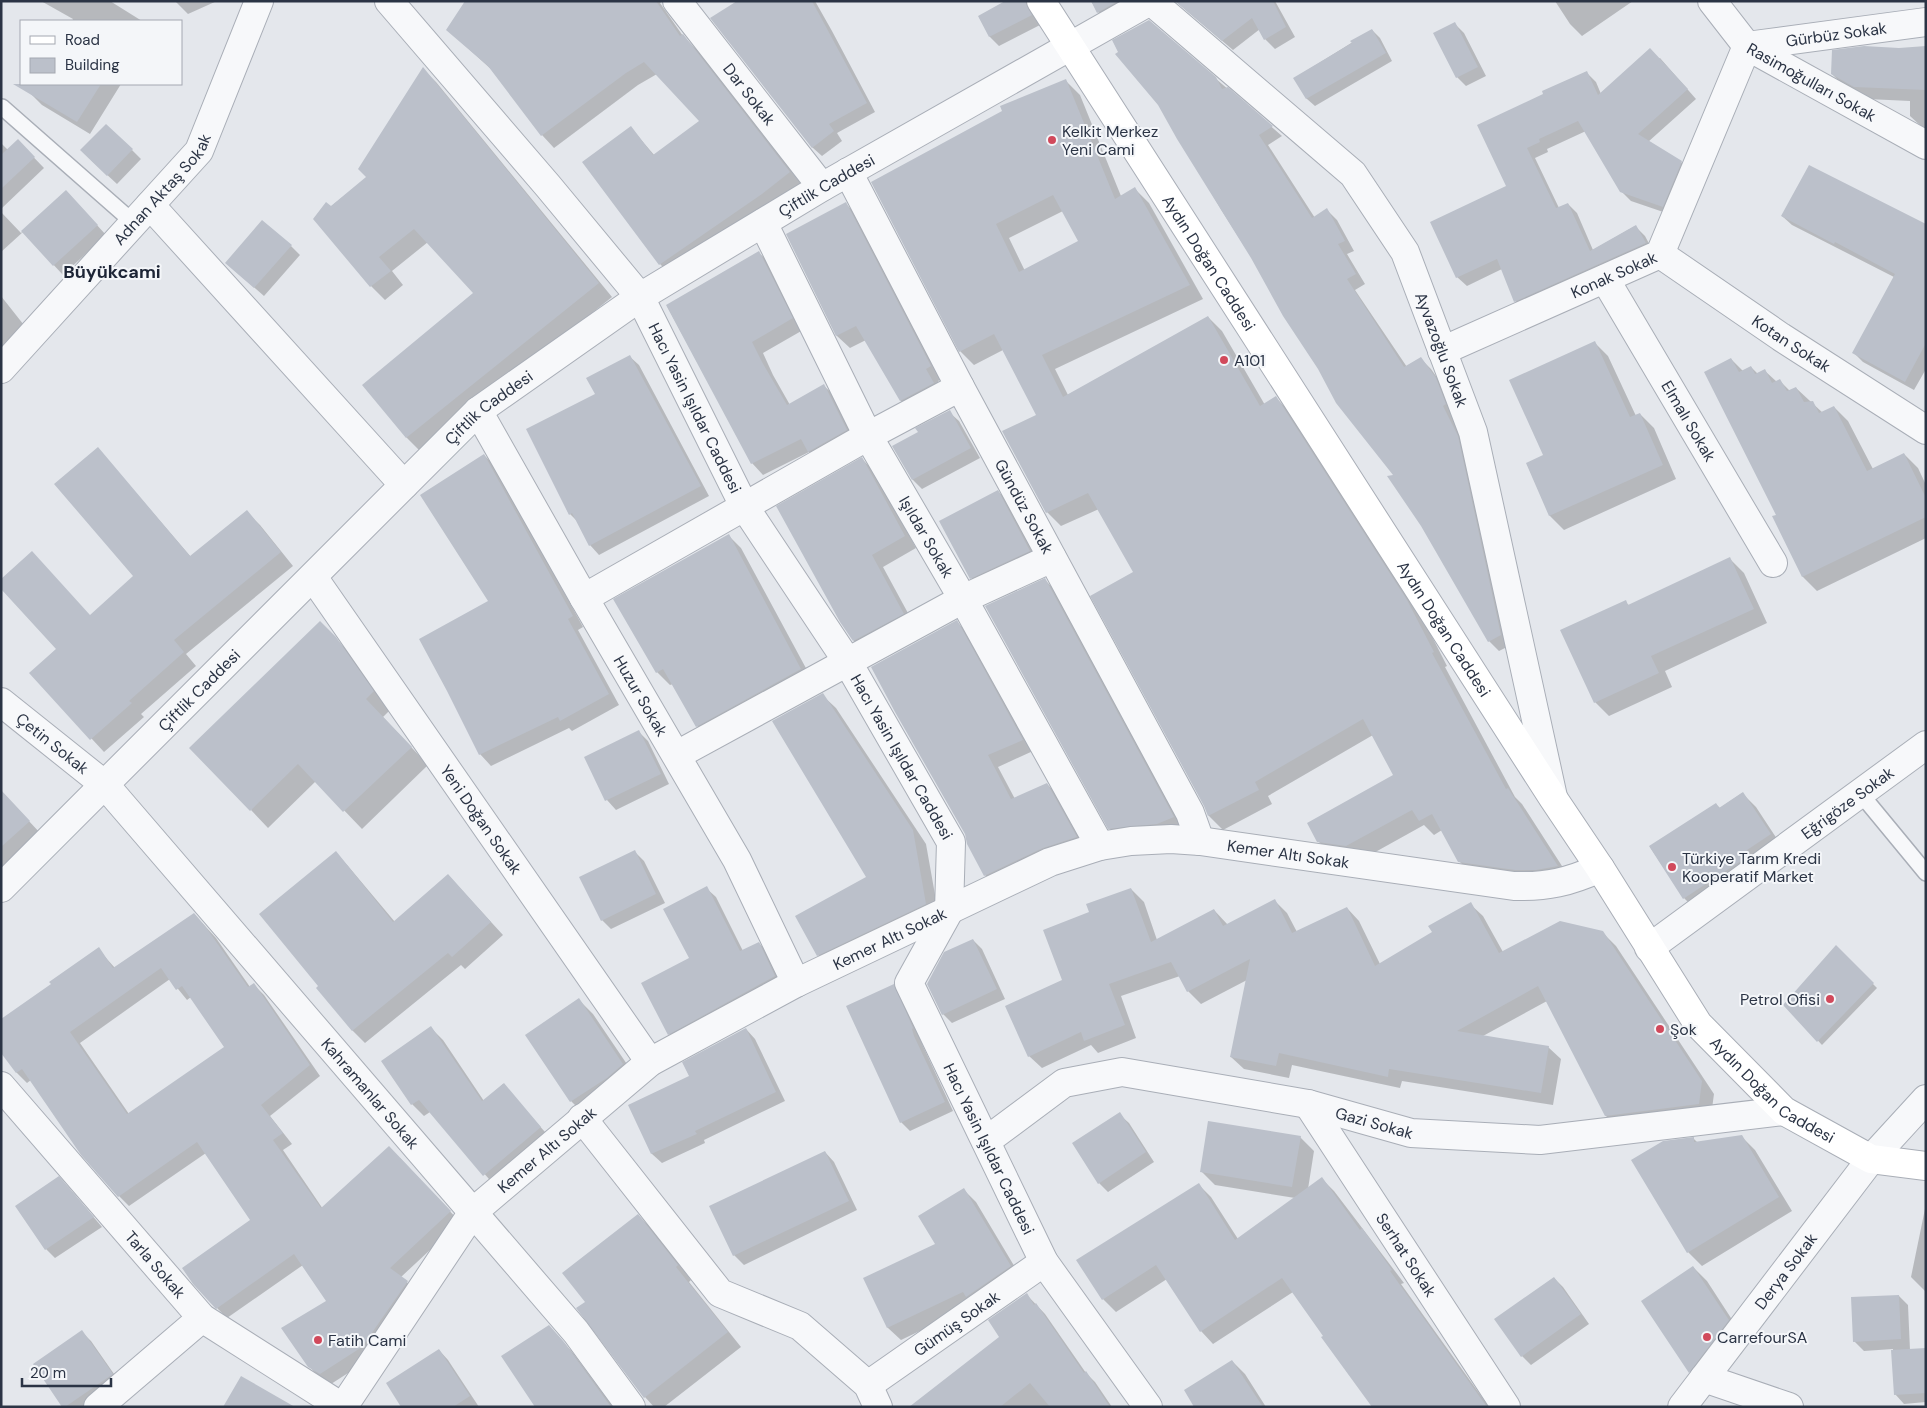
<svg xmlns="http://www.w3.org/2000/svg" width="1927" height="1408" font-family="'DM Sans',sans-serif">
  <rect width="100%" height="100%" fill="#e4e7ec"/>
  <!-- shadow -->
  <path fill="#0003" fill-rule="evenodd" d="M41 1H110L142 21H72L73 19Z
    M175 1H217L188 14Z
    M467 1H663L660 3 683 36 696 49 802 185 672 276 660 264 631 128 655 156 701 121 657 74 638 85 554 148 542 135 493 71 448 30Z
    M739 1H815L832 31 875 112 837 133 842 141 822 156 813 148 712 18Z
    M1008 1H1027L1040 25 999 46 990 37 979 17Z
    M1091 1H1145L1108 22 1098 12Z
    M1175 1H1275L1295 37 1275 49 1265 39 1260 29 1233 50Z
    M1555 1H1633L1582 36 1570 24Z
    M1455 24 1464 33 1486 76 1466 86 1457 77Z
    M1372 30 1380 38 1392 61 1315 106 1307 99 1295 78Z
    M1926 47V128H1923L1910 116V101L1867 99 1844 86 1832 74 1899 49Z
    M1660 58 1696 99 1648 142 1681 162 1690 172 1672 215 1631 201 1621 191 1586 131 1547 149 1548 152 1535 158 1559 208 1568 204 1577 213 1593 250 1635 226 1645 236 1654 253 1525 310 1515 301 1502 269 1467 286 1457 277 1507 187 1545 95 1586 72 1596 82 1601 94Z
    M423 69 436 82 612 297 420 451 407 438 364 385 474 293 428 242 392 271 403 285 385 300 371 286 315 219 368 177Z
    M1215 78 1282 136 1268 145 1315 218 1327 210 1337 220 1354 251 1347 254 1365 284 1355 290 1407 367 1421 359 1431 369 1445 389 1455 414 1452 416 1467 447 1511 645 1499 651 1489 641 1395 476 1319 368 1252 258 1222 211 1159 104Z
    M1066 81 1080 95 1121 196 1135 189 1149 203 1203 299 1055 369 1068 395 1208 317 1222 331 1265 405 1276 398 1290 412 1421 615 1447 666 1445 667 1515 797 1522 804 1571 880 1474 876 1459 861 1442 830 1434 835 1424 825 1361 860 1333 856 1318 841 1395 776 1373 735 1268 796 1272 804 1223 830 1209 816 1135 573 1099 509 1061 526 1047 512 1038 416 1003 350 974 365 960 351 873 183ZM1063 211 1080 242 1025 271 1009 238Z
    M34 84H121L90 134 42 105 29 92Z
    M18 141 44 168 1 209V143L8 150Z
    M132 150 141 159 117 184 91 160Z
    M66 191 106 235 63 275 23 232 1 252V212L21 233Z
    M846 204 858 216 943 379 938 381 946 396 913 413 901 401 866 340 850 348 837 336 788 235Z
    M1782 216 1926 226V369L1914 390 1863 362 1854 353 1894 277 1792 225Z
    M291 246 300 255 264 296 226 263Z
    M759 253 771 264 803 330 763 353 773 375 790 405 824 386 836 397 858 442 820 463 809 452 763 475 752 463 667 306Z
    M1 296 31 334 1 357Z
    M1594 342 1608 356 1636 416 1640 414 1654 428 1676 479 1564 530 1550 516 1527 464 1545 456Z
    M629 356 639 365 709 496 599 555 590 545 578 522 570 514 596 395Z
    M1731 359 1743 371 1751 367 1758 374 1765 371 1777 382 1780 381 1790 391 1796 388 1823 413 1834 407 1848 421 1873 469 1904 454 1918 468 1926 485V538L1817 591 1803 577 1774 517 1777 515Z
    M949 412 959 421 980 458 922 489 913 480 894 447 920 433Z
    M98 449 191 557 247 512 260 525 293 566 186 654 196 666 141 714 144 717 104 752 31 673 134 576Z
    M484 455 495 466 583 627 578 630 619 705 572 731 569 728 491 766 480 754 490 601Z
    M862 459 874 471 916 548 883 567 915 626 866 652 854 641Z
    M998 491 1012 506 1043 565 985 592 971 578Z
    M728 535 741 548 814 683 710 739 697 726 673 684 670 685 657 672Z
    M1730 559 1744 573 1767 623 1665 671 1672 687 1609 716 1595 702 1625 602 1630 606Z
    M1045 580 1056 591 1185 828 1121 839 1109 828Z
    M957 622 968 633 1033 751 998 767 1015 799 1047 784 1058 795 1087 848 996 887 985 875Z
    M320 623 353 656 390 710 383 717 428 765 362 829 316 781 268 828 251 810Z
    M822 695 836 708 926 844 939 917 831 968 818 955 868 878Z
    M639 732 648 741 669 784 616 810 607 800 586 758Z
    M1 791 41 834 1 871Z
    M1742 793 1756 807 1783 848 1697 911 1684 898 1650 847 1716 804 1720 808Z
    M634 851 644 861 665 903 611 929 602 920Z
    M336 853 348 866 395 922 448 875 503 935 465 969 461 965 365 1043 352 1030Z
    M706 888 716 897 743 951 759 943 768 953 784 986 678 1043 669 1034 691 959Z
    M1131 889 1144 902 1157 940 1214 910 1228 925 1275 901 1287 913 1297 932 1347 908 1359 921 1380 964 1433 933 1470 904 1483 916 1503 952 1603 933 1616 946 1714 1094 1711 1116 1619 1129 1606 1116 1547 1001 1483 1036 1548 1047 1561 1059 1553 1105 1402 1081 1400 1088 1292 1065 1289 1078 1244 1069 1231 1057 1247 980 1201 1004 1188 991 1180 976 1121 996 1136 1038 1098 1053 1091 1045 1042 1068 1029 1056 1063 981 1090 913Z
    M194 914 216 938 250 987 254 985 264 995 320 1076 270 1116 292 1144 283 1150 323 1209 400 1158 460 1222 401 1277 418 1292 373 1357 331 1384 319 1377 309 1366 328 1301 303 1265 227 1318 217 1308 252 1220 206 1153 129 1206 119 1196 31 1080 27 1083 17 1073 1 1051 52 984 98 949 115 968ZM170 979 187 1000 191 997 226 1047 129 1114 80 1043Z
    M973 940 982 949 1005 999 952 1023 943 1014Z
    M1836 947 1877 988 1822 1045 1785 1005Z
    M893 985 903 995 923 1046 953 1111 910 1131 901 1122Z
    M579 1000 593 1014 637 1079 585 1115 571 1101 527 1035Z
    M431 1028 443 1040 484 1101 503 1084 552 1140 496 1187 430 1112 424 1116 412 1104Z
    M746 1029 755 1039 785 1101 704 1140 705 1143 662 1163 652 1154 630 1105 691 1076Z
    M1119 1114 1129 1123 1154 1162 1108 1192 1099 1183Z
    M1741 1136 1755 1150 1792 1211 1702 1266 1688 1252 1694 1139 1698 1143Z
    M1300 1137 1314 1151 1308 1189 1322 1179 1334 1191 1404 1283 1401 1284 1489 1407H1374L1293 1292 1213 1344 1201 1331 1167 1279 1116 1312 1103 1299 1078 1260 1199 1185 1211 1197 1238 1239 1295 1198 1215 1185 1201 1171Z
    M825 1152 834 1162 857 1210 744 1265 734 1255 711 1207Z
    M68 1187 102 1227 55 1258 46 1249Z
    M963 1189 976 1202 1022 1279 976 1304 901 1340 888 1328 865 1279 937 1245Z
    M1926 1204V1292L1911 1277Z
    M638 1215 652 1229 691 1280 689 1282 741 1347 664 1407H654L645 1397 587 1302Z
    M1693 1267 1707 1281 1742 1335 1703 1386 1690 1372Z
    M1554 1278 1563 1287 1589 1324 1531 1365 1522 1356Z
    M1027 1295 1045 1314 1086 1373 1095 1382 1112 1407H932L1000 1337Z
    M1899 1296 1908 1305 1910 1350H1926V1402L1904 1404 1895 1394 1893 1349 1864 1351 1854 1341Z
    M82 1332 91 1341 121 1384 87 1407H63Z
    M558 1336 573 1353 613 1407H538Z
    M439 1350 448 1360 479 1407H403Z
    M1232 1361 1245 1374 1266 1407H1196Z"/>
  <!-- building -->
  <path fill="#bbc0ca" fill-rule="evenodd" d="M465 1H656L680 36 683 34 790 172 762 194 659 265 582 162 631 126 653 155 699 121 644 62 626 73 541 136 488 66 446 30Z
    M737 1H812L867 103 829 124 834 131 812 148 710 18Z
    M1005 1H1025L1032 15 989 37 978 16Z
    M1091 1H1118L1097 13Z
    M1175 1H1273L1286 27 1264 40 1252 18 1222 41Z
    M1149 20 1216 77 1222 89 1228 87 1273 126 1259 135 1312 218 1327 208 1345 241 1338 244 1356 274 1347 279 1404 367 1421 357 1436 378 1446 404 1443 406 1458 436 1501 635 1488 642 1421 526 1387 476 1393 475 1336 403 1318 369 1283 316 1251 258 1177 139 1158 105 1115 54 1118 52 1112 40Z
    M1455 22 1478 67 1456 78 1433 33Z
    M1372 29 1386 53 1306 99 1293 78 1352 43 1350 41Z
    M1864 46 1899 48 1926 46V90L1854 87 1831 74 1832 50Z
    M1650 48 1688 89 1638 134 1682 161 1663 207 1620 192 1578 121 1539 139 1540 142 1527 148 1556 208 1568 203 1590 251 1636 225 1646 243 1514 302 1497 259 1456 278 1430 222 1506 186 1477 125 1543 94 1542 91 1587 71 1598 95Z
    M423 67 599 283 406 438 362 385 473 293 414 229 379 257 391 271 370 287 313 219 326 202 331 206 366 177 358 169Z
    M1066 79 1115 199 1135 187 1190 285 1042 355 1063 397 1208 316 1260 406 1276 396 1407 600 1434 652 1432 653 1506 789 1508 788 1558 866 1536 870H1515L1458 862 1432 814 1419 821 1412 810 1346 846 1317 842 1307 823 1393 775 1363 719 1255 782 1259 790 1208 816 1204 806 1090 596 1133 572 1088 493 1046 513 1002 431 1036 415 994 334 959 352 871 182 1002 111 1000 106ZM1053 195 1078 241 1019 272 996 224Z
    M13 84H101L77 122Z
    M106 124 133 149 107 176 80 150Z
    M18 139 35 157 1 189V155Z
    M1809 165 1926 224V343L1905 382 1852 353 1895 274 1835 242 1834 244 1781 216Z
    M66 190 98 225 53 266 21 231Z
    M846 202 931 366 926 369 934 383 900 401 856 326 836 336 786 234Z
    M262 220 292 245 254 288 225 263Z
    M759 251 793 318 752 342 762 362 787 405 824 384 847 430 808 452 801 439 751 464 666 305Z
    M1595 341 1630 417 1640 413 1663 465 1549 516 1526 463 1543 455 1509 380Z
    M630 355 701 486 589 546 572 513 569 515 526 429 595 394 586 378Z
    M1731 358 1739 372 1751 366 1755 374 1765 369 1772 383 1780 379 1787 391 1796 387 1804 402 1813 401 1819 413 1834 406 1867 471 1904 453 1926 498V517L1802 577 1772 516 1776 515 1704 372Z
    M950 410 971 448 912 480 892 446 918 432 915 428Z
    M98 447 190 556 247 510 281 552 174 640 184 652 129 701 132 703 90 740 29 673 56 649 1 589V579L32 551 90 615 133 576 54 484Z
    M484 454 573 616 568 619 609 694 560 721 558 717 479 755 447 691 419 639 488 601 420 495Z
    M862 457 905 536 872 555 904 614 853 641 840 622 776 506Z
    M998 490 1030 551 970 579 939 521Z
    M729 534 801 669 696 727 663 669 656 673 613 599Z
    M1730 557 1754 609 1651 656 1659 673 1594 703 1560 630 1626 600 1628 605Z
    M1045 578 1174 817 1157 824 1108 829 985 606Z
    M957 620 1023 740 988 755 1011 799 1047 783 1077 837 1043 848 984 876 967 844 965 834 895 712 871 667Z
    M320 621 336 637 374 691 366 699 412 747 343 812 298 764 250 811 189 748Z
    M823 693 913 830 926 904 817 956 795 916 866 877 772 721Z
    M639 730 661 774 605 801 584 757Z
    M1 790 30 821 1 847Z
    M1743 792 1771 834 1747 850 1750 855 1683 899 1649 846 1716 803 1719 808Z
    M635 850 656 894 601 921 579 877Z
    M336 851 393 922 448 874 491 922 452 957 448 953 352 1031 316 988 318 986 259 914Z
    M707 886 740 951 759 942 775 976 668 1035 641 983 689 958 663 909Z
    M1131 888 1151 942 1214 909 1223 926 1275 899 1292 933 1347 907 1375 966 1432 932 1428 926 1471 902 1499 953 1560 921 1603 931 1702 1081 1699 1104 1605 1116 1538 986 1457 1031 1549 1046 1541 1093 1389 1069 1388 1077 1279 1053 1276 1066 1230 1057 1250 959 1187 992 1171 962 1109 984 1125 1025 1084 1041 1081 1032 1028 1057 1005 1006 1062 980 1043 930 1089 912 1086 904Z
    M194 913 205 926 248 987 254 983 310 1065 261 1105 283 1133 273 1140 321 1208 389 1146 451 1211 390 1268 408 1281 362 1347 320 1374 308 1367 281 1328 326 1301 294 1254 216 1309 193 1284 182 1268 250 1220 197 1142 118 1197 81 1155 22 1069 16 1073 1 1053V1019L51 984 49 982 99 947 113 968ZM161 968 176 990 182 986 224 1047 127 1114 70 1032Z
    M973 939 997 989 942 1015 927 984 944 952Z
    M1836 945 1874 983 1817 1042 1783 1005Z
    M894 984 913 1028 912 1029 914 1036 945 1102 900 1123 846 1006Z
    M579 998 623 1064 607 1078 570 1102 525 1035Z
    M431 1026 482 1101 504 1083 541 1127 483 1176 419 1100 411 1105 381 1061Z
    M746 1028 776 1092 695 1131 697 1134 651 1154 628 1105 689 1076 682 1062Z
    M1120 1112 1146 1152 1098 1184 1072 1143Z
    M1208 1121 1301 1136 1292 1187 1200 1172Z
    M1742 1135 1779 1197 1687 1253 1631 1160 1663 1141 1694 1137V1142Z
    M825 1151 849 1201 733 1256 709 1206Z
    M59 1176 94 1217 45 1250 15 1206Z
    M1322 1177 1360 1230 1362 1228 1392 1270 1390 1271 1487 1407H1372L1321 1337 1323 1336 1282 1278 1200 1332 1156 1265 1102 1300 1076 1260 1199 1183 1235 1240Z
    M964 1188 1011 1266 966 1297 963 1292 887 1328 863 1278 935 1244 918 1216Z
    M638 1214 678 1265 676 1267 728 1332 644 1398 576 1308 585 1302 562 1273Z
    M1693 1266 1729 1320 1689 1373 1641 1301Z
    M1554 1277 1581 1314 1521 1357 1494 1319Z
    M1027 1293 1034 1305 1036 1303 1084 1373 1086 1371 1110 1407H1050L1030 1383 1000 1407H909L999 1337 988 1320Z
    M1899 1295 1901 1339 1853 1342 1851 1297Z
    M549 1325 564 1342 611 1407H535L501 1356Z
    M82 1330 113 1374 65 1407H62L33 1364Z
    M1926 1348V1393L1894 1395 1891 1350Z
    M439 1349 470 1396 453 1407H401L386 1383Z
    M1232 1360 1263 1407H1194L1184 1390Z
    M241 1376 295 1407H223Z"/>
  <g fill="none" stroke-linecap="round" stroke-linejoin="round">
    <defs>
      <path id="lane" d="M2 107 134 223
        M1860 793 1926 873"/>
      <g id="street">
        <path id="s1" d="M389 1 548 186 640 297 744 506 847 661 951 842 949 911 909 983 1044 1262 1148 1407"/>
        <path id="s2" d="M677 1 822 187"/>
        <path id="s3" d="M1151 1 1353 174 1405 252 1473 432 1553 797"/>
        <path id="s4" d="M1712 1 1747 46 1926 145"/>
        <path id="s5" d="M1747 46 1926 22"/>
        <path id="s6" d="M848 172 960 387 1190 813 1200 841"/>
        <path d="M150 205 404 485"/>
        <path id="s7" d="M763 223 868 436 963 599 1100 846"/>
        <path id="s8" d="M1660 254 1781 337 1926 430"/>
        <path id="s9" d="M1605 279 1773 563"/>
        <path id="s10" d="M1442 351 1660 254 1747 46"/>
        <path id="s11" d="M1 369 199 151 259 1"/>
        <path id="s12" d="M478 411 584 598 737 860 796 983"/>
        <path id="s13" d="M313 577 650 1062"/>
        <path d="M584 598 868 436 960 387"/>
        <path id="s14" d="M1 702 105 785 576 1332 631 1407"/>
        <path d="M677 755 963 599 1052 558"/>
        <path id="s15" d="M1 888 478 411 640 297 822 187 1150 1"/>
        <path id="s16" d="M1649 948 1926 745"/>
        <path id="s17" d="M1 1086 202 1318 342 1407"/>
        <path id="s18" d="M1308 1104 1506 1407"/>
        <path d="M582 1118 720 1293 800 1326 868 1385 878 1407"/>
        <path id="s19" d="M986 1141 1064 1083 1122 1072 1308 1104 1411 1133 1540 1140 1784 1111"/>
        <path d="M1704 1378 1789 1407"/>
        <path id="s20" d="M868 1385 1044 1262"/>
        <path d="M98 1407 202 1318"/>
        <path id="s21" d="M343 1407 473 1212 650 1062 796 983 1050 862 1100 846 1131 841 1171 839 1200 841 1514 886C1547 887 1569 882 1600 868"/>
        <path id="s22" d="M1682 1407 1871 1159 1926 1099"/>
      </g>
      <g id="secondary">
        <path id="s23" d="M1041 1 1553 798 1600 868 1698 1024 1784 1111 1871 1159 1926 1166"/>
      </g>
    </defs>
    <!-- lane casing -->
    <use href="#lane" stroke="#a9aeb7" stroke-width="18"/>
    <!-- street casing -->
    <use href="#street" stroke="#a9aeb7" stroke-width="30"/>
    <!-- secondary casing -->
    <use href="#secondary" stroke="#a9aeb7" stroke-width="30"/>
    <!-- lane -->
    <use href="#lane" stroke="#f7f8fa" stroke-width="15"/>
    <!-- street -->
    <use href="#street" stroke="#f7f8fa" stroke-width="28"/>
    <!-- secondary -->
    <use href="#secondary" stroke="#fff" stroke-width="28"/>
  </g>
  <!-- markers -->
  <g fill="#d1495b" stroke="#f4f6f9" stroke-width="2">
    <circle cx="1052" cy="140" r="5"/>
    <circle cx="1224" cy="360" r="5"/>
    <circle cx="1672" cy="867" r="5"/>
    <circle cx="1830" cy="999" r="5"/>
    <circle cx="1660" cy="1029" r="5"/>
    <circle cx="1707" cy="1337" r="5"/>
    <circle cx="318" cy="1340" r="5"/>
  </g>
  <g text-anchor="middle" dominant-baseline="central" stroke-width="4" stroke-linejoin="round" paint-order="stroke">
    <!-- street labels -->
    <g font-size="16" fill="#2b3445" stroke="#f4f6f9">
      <text stroke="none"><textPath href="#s5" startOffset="90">Gürbüz Sokak</textPath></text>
      <text stroke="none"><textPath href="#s4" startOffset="131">Rasimoğulları Sokak</textPath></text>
      <text stroke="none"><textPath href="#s2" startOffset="118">Dar Sokak</textPath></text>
      <text stroke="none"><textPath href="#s15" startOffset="1090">Çiftlik Caddesi</textPath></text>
      <text stroke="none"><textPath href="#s11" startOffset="242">Adnan Aktaş Sokak</textPath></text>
      <text stroke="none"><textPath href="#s23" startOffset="311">Aydın Doğan Caddesi</textPath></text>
      <text stroke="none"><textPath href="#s10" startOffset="188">Konak Sokak</textPath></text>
      <text stroke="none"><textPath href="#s8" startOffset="159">Kotan Sokak</textPath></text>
      <text stroke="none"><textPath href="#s3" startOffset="464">Ayvazoğlu Sokak</textPath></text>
      <text stroke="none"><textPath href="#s15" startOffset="685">Çiftlik Caddesi</textPath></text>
      <text stroke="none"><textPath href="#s1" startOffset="512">Hacı Yasin Işıldar Caddesi</textPath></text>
      <text stroke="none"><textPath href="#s9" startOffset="165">Elmalı Sokak</textPath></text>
      <text stroke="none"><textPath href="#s6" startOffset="378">Gündüz Sokak</textPath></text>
      <text stroke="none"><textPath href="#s7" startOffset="354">Işıldar Sokak</textPath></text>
      <text stroke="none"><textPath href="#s23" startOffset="746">Aydın Doğan Caddesi</textPath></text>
      <text stroke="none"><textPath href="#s15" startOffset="280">Çiftlik Caddesi</textPath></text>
      <text stroke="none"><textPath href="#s12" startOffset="328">Huzur Sokak</textPath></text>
      <text stroke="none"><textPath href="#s14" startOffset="66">Çetin Sokak</textPath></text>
      <text stroke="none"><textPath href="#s1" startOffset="918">Hacı Yasin Işıldar Caddesi</textPath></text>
      <text stroke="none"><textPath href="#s16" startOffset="246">Eğrigöze Sokak</textPath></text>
      <text stroke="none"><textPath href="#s13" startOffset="295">Yeni Doğan Sokak</textPath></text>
      <text stroke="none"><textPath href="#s21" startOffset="1156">Kemer Altı Sokak</textPath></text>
      <text stroke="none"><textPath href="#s21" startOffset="736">Kemer Altı Sokak</textPath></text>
      <text stroke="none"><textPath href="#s23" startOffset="1316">Aydın Doğan Caddesi</textPath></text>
      <text stroke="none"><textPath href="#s14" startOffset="540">Kahramanlar Sokak</textPath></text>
      <text stroke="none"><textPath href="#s19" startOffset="414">Gazi Sokak</textPath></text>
      <text stroke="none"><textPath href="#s21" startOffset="331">Kemer Altı Sokak</textPath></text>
      <text stroke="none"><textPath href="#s1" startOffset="1352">Hacı Yasin Işıldar Caddesi</textPath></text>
      <text stroke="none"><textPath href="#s18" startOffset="180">Serhat Sokak</textPath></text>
      <text stroke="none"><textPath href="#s17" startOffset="236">Tarla Sokak</textPath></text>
      <text stroke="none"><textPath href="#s22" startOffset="171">Derya Sokak</textPath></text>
      <text stroke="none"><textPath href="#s20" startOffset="108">Gümüş Sokak</textPath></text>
    </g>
    <!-- poi labels -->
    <g font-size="16" fill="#2b3445" stroke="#f4f6f9" text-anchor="start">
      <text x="1062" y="131">Kelkit Merkez<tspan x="1062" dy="18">Yeni Cami</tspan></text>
      <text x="1234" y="360">A101</text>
      <text x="1682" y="858">Türkiye Tarım Kredi<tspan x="1682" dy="18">Kooperatif Market</tspan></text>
      <text x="1820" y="999" text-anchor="end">Petrol Ofisi</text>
      <text x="1670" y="1029">Şok</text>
      <text x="1717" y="1337">CarrefourSA</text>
      <text x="328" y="1340">Fatih Cami</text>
    </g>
    <!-- neighbourhood labels -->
    <g font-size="18" font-weight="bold" fill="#1d2536" stroke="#f4f6f9">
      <text x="112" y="272">Büyükcami</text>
    </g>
  </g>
  <!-- border -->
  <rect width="1927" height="1408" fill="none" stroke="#2b3445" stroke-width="5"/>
  <!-- legend -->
  <rect x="20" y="20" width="162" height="65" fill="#f4f6f9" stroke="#a4a8b1"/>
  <rect x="30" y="36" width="25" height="8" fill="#ffffff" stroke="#a4a8b1"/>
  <text x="65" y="45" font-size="15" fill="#2b3445">Road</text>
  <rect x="30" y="58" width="25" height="15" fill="#bbc0ca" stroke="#a4a8b1"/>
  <text x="65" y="70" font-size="15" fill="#2b3445">Building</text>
  <!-- scale -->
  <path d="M22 1378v8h89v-8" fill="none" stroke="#2b3445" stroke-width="2.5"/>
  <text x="30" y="1378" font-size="15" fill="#2b3445" stroke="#f4f6f9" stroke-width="4" paint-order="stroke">20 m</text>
</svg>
